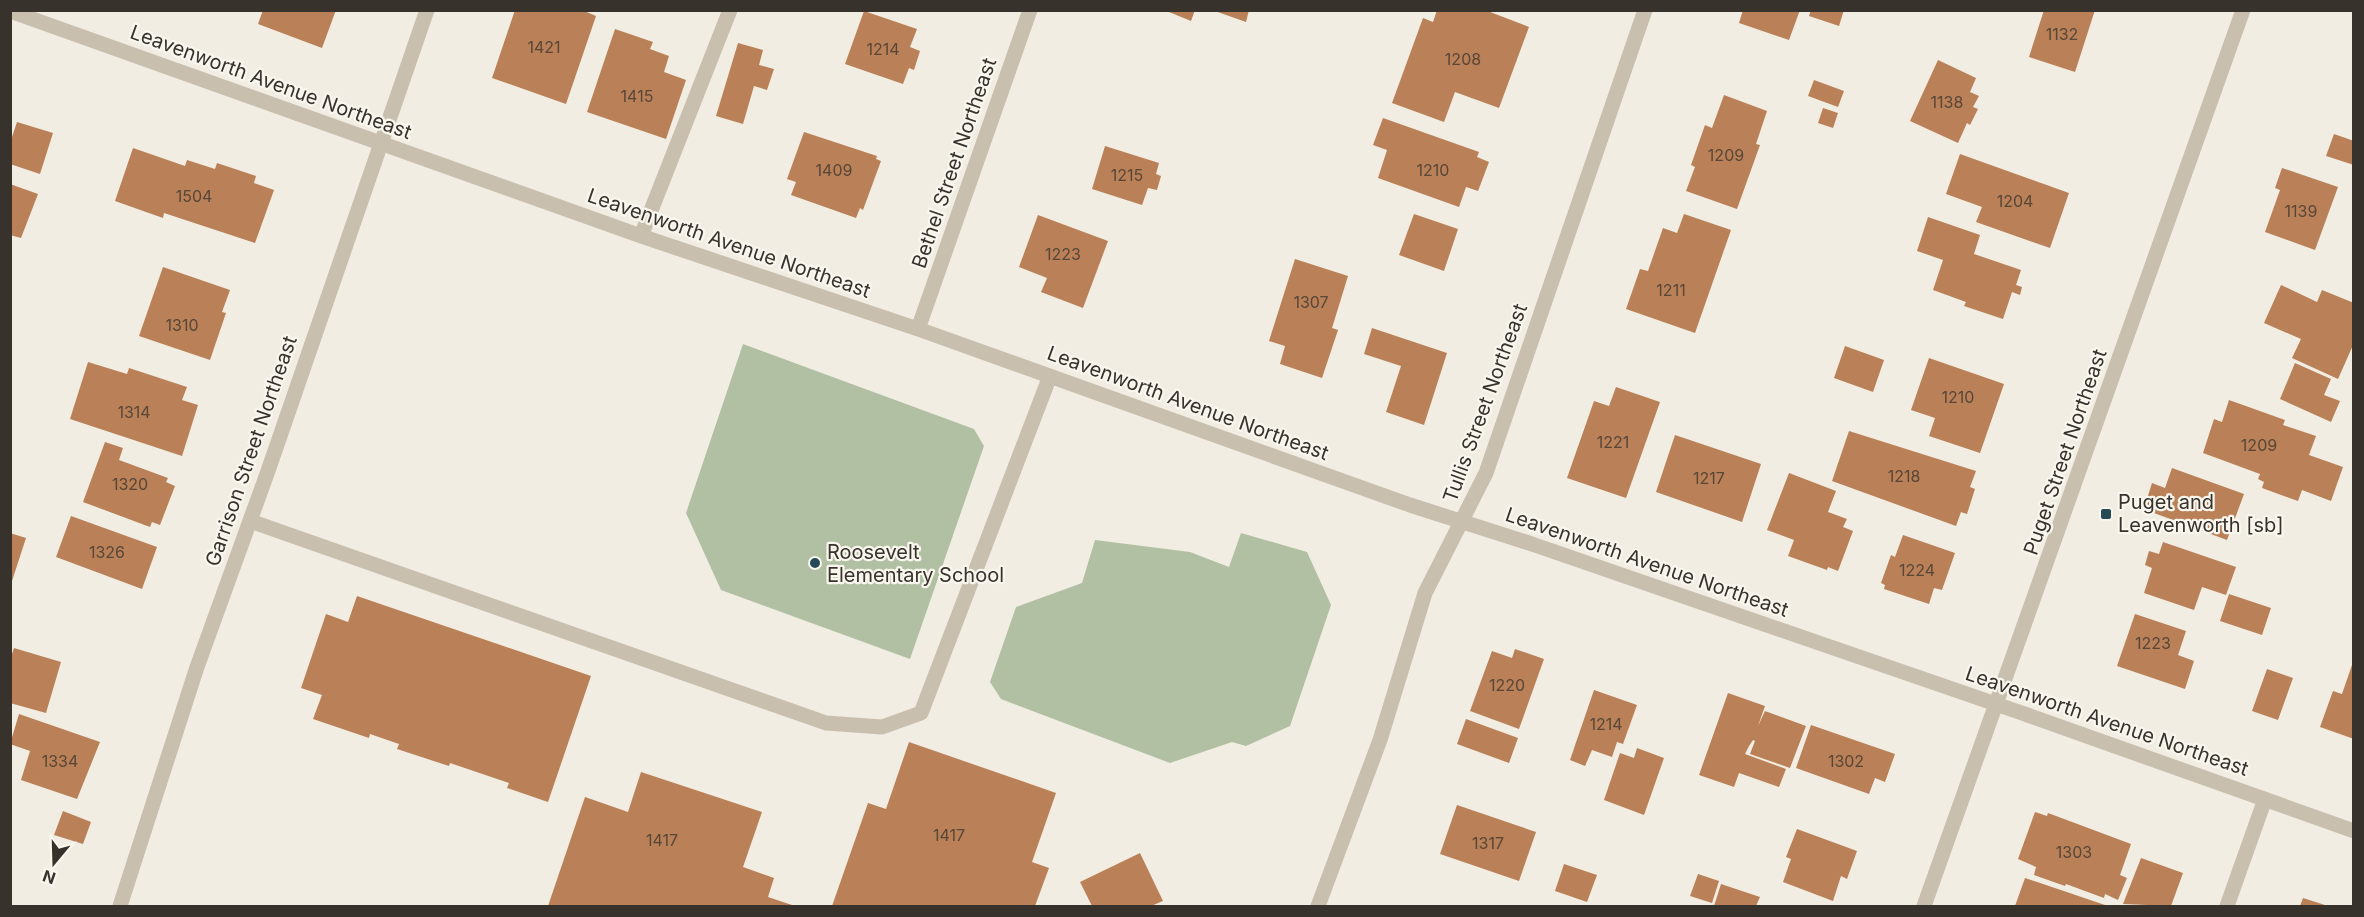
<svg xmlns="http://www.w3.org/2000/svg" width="2364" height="917" font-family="Inter,sans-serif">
  <rect width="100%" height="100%" fill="#f1ede2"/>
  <!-- green -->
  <path fill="#b1c0a3" d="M743 344 974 429 984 446 910 659 721 590 686 513Z
    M1241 533 1307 552 1331 605 1290 726 1246 746 1232 742 1170 763 1001 699 990 682 1016 607 1082 583 1095 540 1190 552 1229 567Z"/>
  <!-- building -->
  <path fill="#ba8057" d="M263 10H336L322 48 258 24Z
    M515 10H582L596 16 566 104 492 78Z
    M1164 10H1195L1191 21Z
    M1212 10H1249L1246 22Z
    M1437 10H1485L1529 27 1499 108 1455 92 1444 122 1392 103 1423 18 1433 22Z
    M1743 10H1800L1789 40 1739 23Z
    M1811 10H1844L1839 26 1809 16Z
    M2044 10H2095L2075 72 2029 57Z
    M864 11 917 29 910 47 920 51 914 70 909 68 903 84 845 64Z
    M615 29 653 42 650 49 669 56 664 72 686 80 666 139 587 112Z
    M738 43 763 50 759 65 774 69 767 90 754 86 743 124 716 116Z
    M1938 60 1976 78 1970 92 1979 96 1973 107 1978 109 1970 125 1967 123 1958 143 1910 121Z
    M1814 80 1844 91 1838 107 1808 96Z
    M1724 95 1767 111 1756 144 1760 145 1737 209 1686 191 1695 167 1691 165 1705 125 1712 128Z
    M1823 108 1838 113 1833 128 1818 123Z
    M1383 118 1479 152 1477 157 1489 162 1478 191 1466 187 1459 207 1378 178 1387 150 1373 145Z
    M17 122 53 133 40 174 10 164V143Z
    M804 132 877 156 876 159 881 161 863 210 860 208 856 218 791 195 796 182 787 179Z
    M2334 134 2354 141V165L2326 156Z
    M1105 146 1159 163 1156 174 1161 176 1157 190 1148 188 1142 205 1092 189Z
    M133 148 185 166 187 160 215 169 217 163 256 176 254 183 274 190 255 243 164 213 163 218 115 201Z
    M1960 154 2069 193 2050 248 1976 222 1982 207 1946 194Z
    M2282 168 2338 187 2315 250 2265 232 2280 190 2275 188Z
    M10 184 38 194 21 238 10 235Z
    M1414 214 1458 229 1444 271 1399 255Z
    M1684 214 1731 230 1695 333 1626 309 1640 269 1648 271 1663 228 1677 233Z
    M1038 215 1108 241 1083 308 1041 292 1047 278 1019 267Z
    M1928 217 1980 235 1974 254 2021 270 2016 285 2022 287 2020 295 2012 292 2003 319 1964 306 1966 302 1933 290 1943 260 1917 251Z
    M1295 259 1348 276 1332 328 1338 330 1322 378 1280 364 1285 346 1269 341Z
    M163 267 230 290 222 312 226 313 210 360 139 336Z
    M2281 285 2317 302 2322 290 2354 303V343L2338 379 2292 358 2301 339 2264 323Z
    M1372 328 1447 353 1424 425 1386 412 1401 366 1364 354Z
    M1845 346 1884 360 1873 392 1834 378Z
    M1929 358 2004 384 1980 453 1929 436 1935 418 1911 410Z
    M88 362 127 374 129 368 187 387 182 400 198 405 182 456 70 419Z
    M2295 363 2331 379 2324 395 2340 401 2331 422 2280 399Z
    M1616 387 1660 402 1626 498 1567 478 1594 401 1609 406Z
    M2229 400 2285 420 2283 425 2316 436 2309 455 2343 467 2331 501 2302 490 2298 501 2262 488 2264 482 2258 479 2260 474 2203 453 2214 419 2222 422Z
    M1849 431 1976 471 1970 487 1975 489 1967 514 1961 512 1956 526 1832 481Z
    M1675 435 1761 464 1742 522 1656 492Z
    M105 442 123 448 119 460 168 478 166 482 175 486 160 525 152 522 150 527 83 502Z
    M2172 468 2244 494 2227 540 2154 513 2155 509 2145 505 2152 483 2165 488Z
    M1789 473 1836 491 1828 512 1847 519 1843 527 1853 531 1838 571 1828 567 1827 570 1788 556 1794 540 1767 530Z
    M71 516 157 547 142 589 56 557Z
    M10 533 26 538 12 581 10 580Z
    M1903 535 1955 553 1942 590 1934 588 1929 604 1884 589 1885 585 1881 583 1891 555 1895 557Z
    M2163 542 2236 567 2226 595 2202 587 2194 610 2144 593 2152 568 2145 565 2149 551 2159 554Z
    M2229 594 2271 608 2262 635 2220 621Z
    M357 596 591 676 548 802 507 788 509 783 450 763 449 766 397 749 399 744 370 734 369 738 313 719 322 695 301 688 326 614 348 622Z
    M2135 614 2186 631 2178 655 2194 661 2185 689 2117 666Z
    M14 648 61 662 46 713 10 703V660Z
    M1515 649 1544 659 1519 729 1470 711 1492 651 1512 658Z
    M2353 662H2354V739L2320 727 2333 691 2342 694Z
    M2267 669 2293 678 2278 720 2252 711Z
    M1594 690 1637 705 1623 744 1617 742 1612 757 1592 750 1585 766 1570 760Z
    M1728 693 1765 706 1758 726 1765 711 1806 726 1790 768 1750 754 1755 741 1753 740 1749 746 1745 754 1786 769 1779 787 1739 773 1734 787 1699 775Z
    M19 714 100 742 77 799 21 780 30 751 10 744Z
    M1466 719 1518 738 1509 763 1457 744Z
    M1811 725 1895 754 1885 782 1875 778 1869 794 1796 768Z
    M909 742 1056 793 1032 862 1049 868 1035 906H832L868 803 886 809Z
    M1637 748 1664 758 1644 815 1604 800 1620 753 1634 758Z
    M641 772 762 812 743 867 774 878 768 897 795 906H548L585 797 628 812Z
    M1457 805 1536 832 1519 881 1440 854Z
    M63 811 91 822 83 844 54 835Z
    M2035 812 2047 816 2048 813 2131 844 2120 875 2127 878 2118 900 2105 894 2104 898 2066 884 2065 886 2034 875 2036 867 2018 859Z
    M1797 829 1857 851 1847 879 1841 876 1833 901 1783 882 1791 859 1786 857Z
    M1140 853 1163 901 1151 906H1092L1080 882Z
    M2141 858 2183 873 2171 906 2123 904Z
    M1564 864 1597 875 1587 902 1555 891Z
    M1698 874 1719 881 1712 903 1690 896Z
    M2025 878 2108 906H2015Z
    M1721 884 1760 897 1756 906H1714Z
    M2303 898 2328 906H2300Z"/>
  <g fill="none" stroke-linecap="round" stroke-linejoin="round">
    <!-- minor -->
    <path stroke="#c9bfaf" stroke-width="15" d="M10 11 641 236 918 329 1410 505 1529 543 2019 712 2354 831
      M641 236 730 10
      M918 329 1030 10
      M250 521 826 723 882 727 921 713 1050 376
      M120 906 197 667 268 471 427 10
      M1318 906 1380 740 1425 593 1486 473 1645 10
      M1924 906 2243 10
      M2227 906 2265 799"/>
  </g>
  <!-- markers -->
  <g fill="#254b56" stroke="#f9f6ee" stroke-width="2">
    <rect x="2100" y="508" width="12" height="12" rx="3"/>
    <circle cx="815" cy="563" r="6"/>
  </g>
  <g text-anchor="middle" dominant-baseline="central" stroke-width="4.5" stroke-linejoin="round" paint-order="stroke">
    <!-- number labels -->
    <g font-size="16" fill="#584637">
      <text x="2062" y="34">1132</text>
      <text x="544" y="47">1421</text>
      <text x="883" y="49">1214</text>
      <text x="1463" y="59">1208</text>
      <text x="637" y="96">1415</text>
      <text x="1947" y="102">1138</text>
      <text x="1726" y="155">1209</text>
      <text x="834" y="170">1409</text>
      <text x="1433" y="170">1210</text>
      <text x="1127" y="175">1215</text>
      <text x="194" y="196">1504</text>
      <text x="2015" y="201">1204</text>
      <text x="2301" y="211">1139</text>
      <text x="1063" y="254">1223</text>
      <text x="1671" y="290">1211</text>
      <text x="1311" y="302">1307</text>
      <text x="182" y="325">1310</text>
      <text x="1958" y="397">1210</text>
      <text x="134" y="412">1314</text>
      <text x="1613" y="442">1221</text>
      <text x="2259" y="445">1209</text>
      <text x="1904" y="476">1218</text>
      <text x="1709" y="478">1217</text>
      <text x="130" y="484">1320</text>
      <text x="107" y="552">1326</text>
      <text x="1917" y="570">1224</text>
      <text x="2153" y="643">1223</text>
      <text x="1507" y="685">1220</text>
      <text x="1606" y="724">1214</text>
      <text x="60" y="761">1334</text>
      <text x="1846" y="761">1302</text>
      <text x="949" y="835">1417</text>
      <text x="662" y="840">1417</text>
      <text x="1488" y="843">1317</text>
      <text x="2074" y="852">1303</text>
    </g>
    <!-- street labels -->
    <g font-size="20" fill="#38322c" stroke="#f9f6ee">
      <text transform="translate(271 82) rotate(20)">Leavenworth Avenue Northeast</text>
      <text transform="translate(954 163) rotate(-71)">Bethel Street Northeast</text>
      <text transform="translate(729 243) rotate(19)">Leavenworth Avenue Northeast</text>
      <text transform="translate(1188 403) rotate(20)">Leavenworth Avenue Northeast</text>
      <text transform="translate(1485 403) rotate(-70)">Tullis Street Northeast</text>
      <text transform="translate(251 451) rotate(-71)">Garrison Street Northeast</text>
      <text transform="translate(2065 452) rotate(-71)">Puget Street Northeast</text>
      <text transform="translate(1647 562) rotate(19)">Leavenworth Avenue Northeast</text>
      <text transform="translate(2107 721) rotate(19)">Leavenworth Avenue Northeast</text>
    </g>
    <!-- poi labels -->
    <g font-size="20" fill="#38322c" stroke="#f9f6ee" text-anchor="start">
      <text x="2118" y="502">Puget and<tspan x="2118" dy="23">Leavenworth [sb]</tspan></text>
      <text x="827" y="552">Roosevelt<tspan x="827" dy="23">Elementary School</tspan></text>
    </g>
  </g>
  <!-- border -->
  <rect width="2364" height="917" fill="none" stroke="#38322c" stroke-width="24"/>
  <!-- north arrow -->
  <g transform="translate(54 863) rotate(199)" stroke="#f9f6ee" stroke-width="4.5" paint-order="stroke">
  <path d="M0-4.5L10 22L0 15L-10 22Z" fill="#38322c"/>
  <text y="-9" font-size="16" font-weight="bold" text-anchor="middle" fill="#38322c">N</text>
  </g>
</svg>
